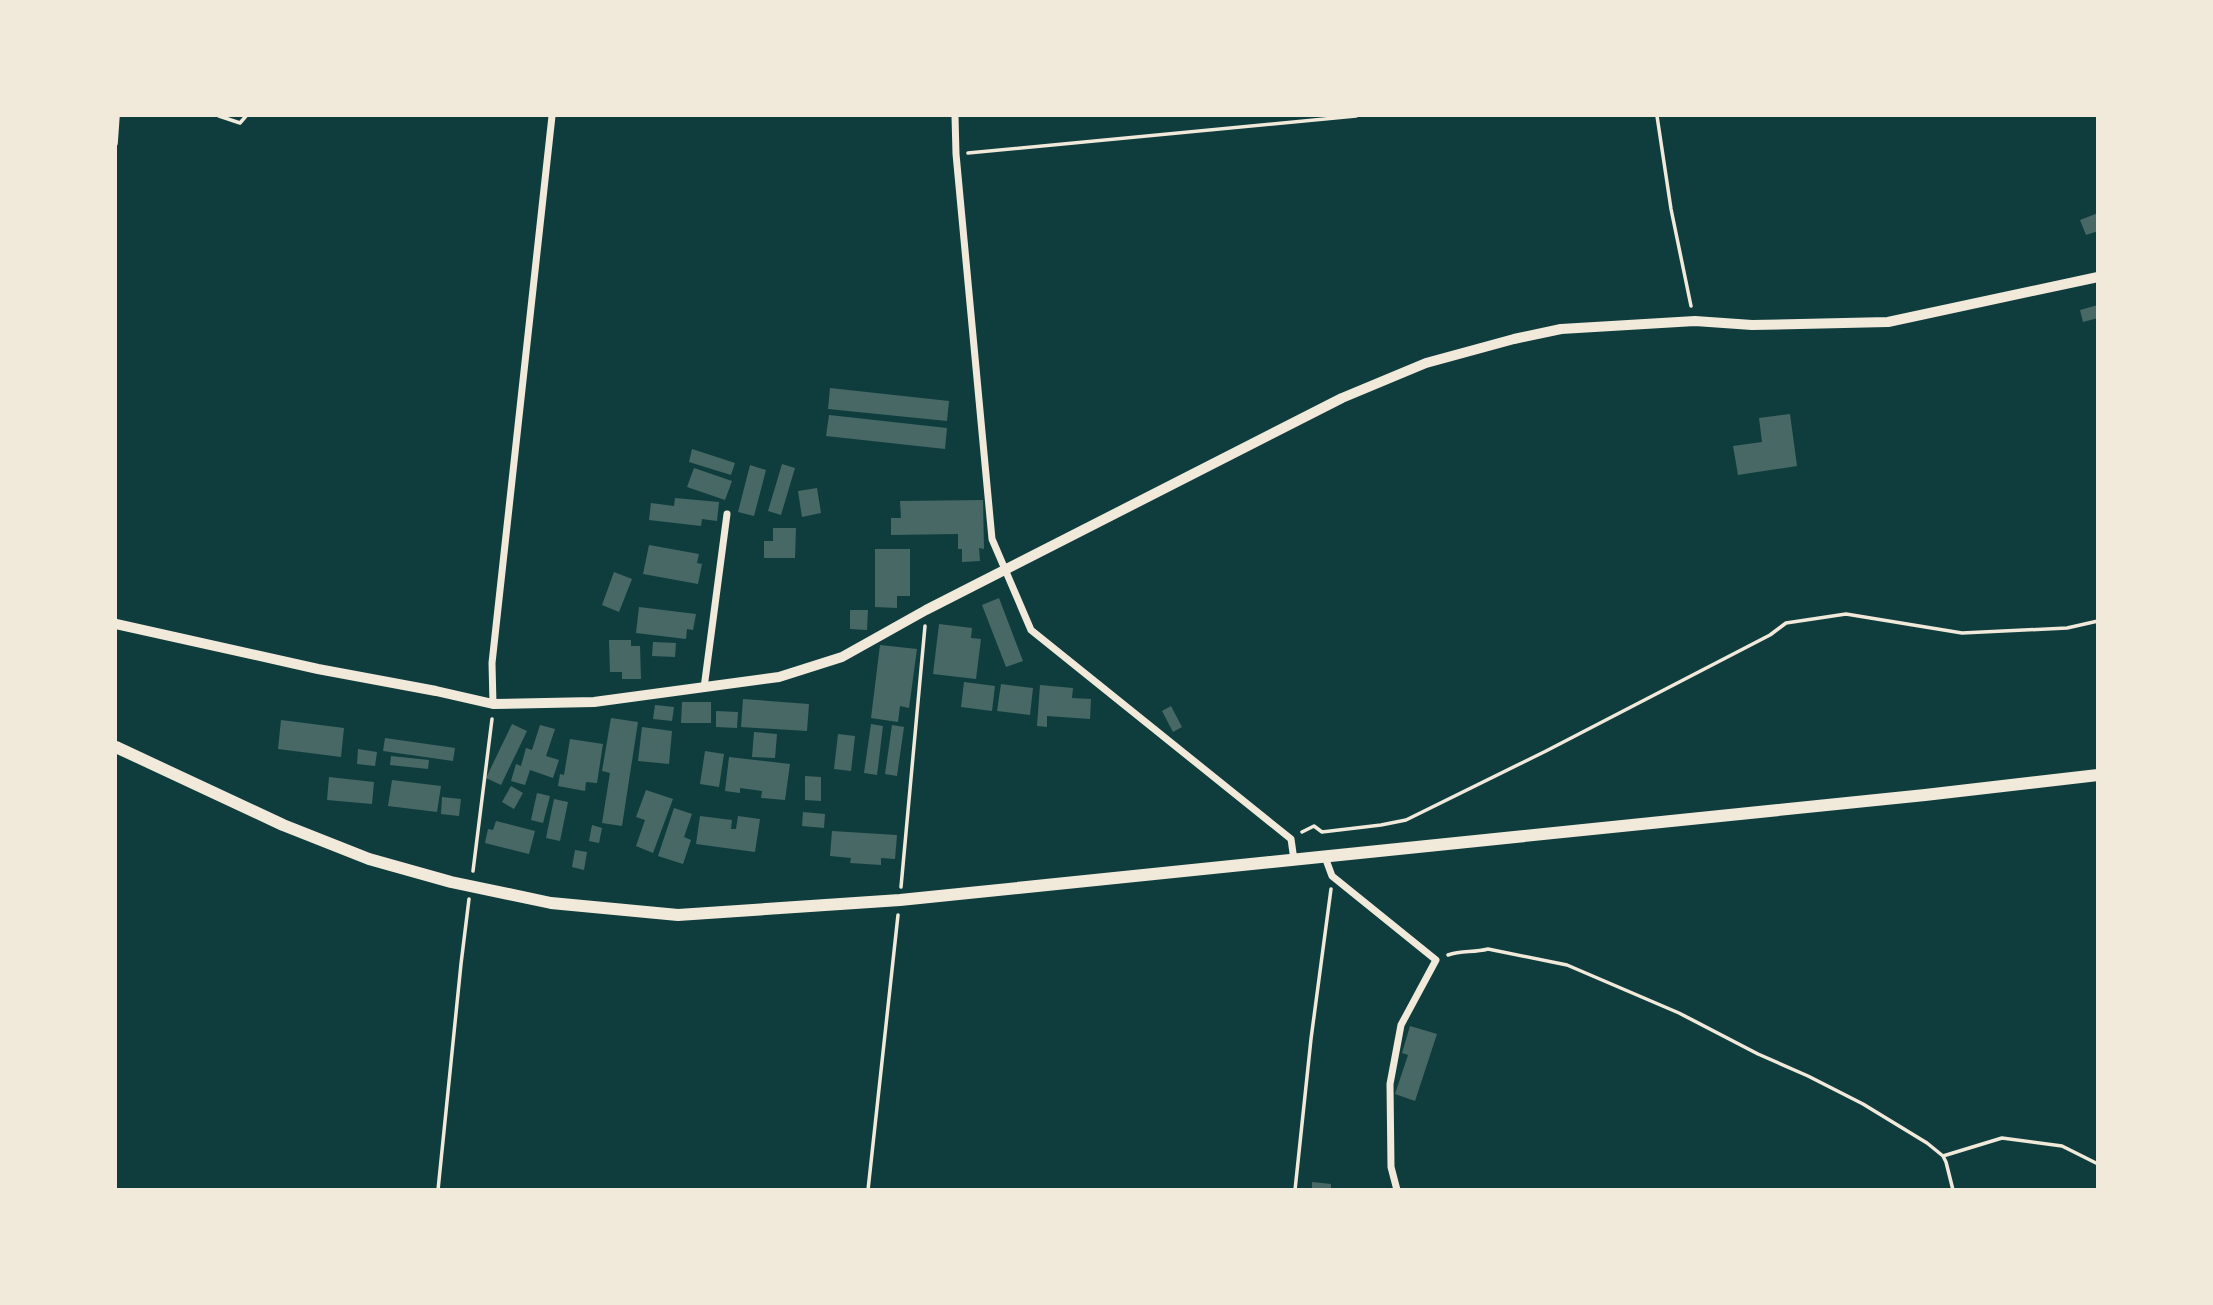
<svg xmlns="http://www.w3.org/2000/svg" width="2213" height="1305" font-family="Cabin,sans-serif">
  <rect width="100%" height="100%" fill="#0f3d3e"/>
  <!-- building -->
  <path fill="#486865" d="M2098 213V231L2086 235 2080 220Z
    M2098 305V318L2083 322 2080 310Z
    M830 388 949 401 947 421 828 409Z
    M1790 414 1797 466 1738 475 1733 446 1762 442 1759 418Z
    M829 415 947 428 945 449 826 436Z
    M692 449 735 463 731 475 689 462Z
    M782 464 795 468 781 515 768 511Z
    M750 465 766 470 754 516 738 512Z
    M694 468 732 481 725 500 687 487Z
    M817 488 821 513 802 517 798 491Z
    M675 498 719 502 717 521 702 519 701 526 649 520 651 503 674 506Z
    M983 500 984 549 979 548 980 561 962 562V549H958V534L891 535V518H901L900 501Z
    M773 528H796L795 558H764V541H773Z
    M649 545 699 554 697 563 702 564 698 584 643 574Z
    M875 549H910V596H897V608L875 607Z
    M614 572 632 579 619 612 602 605Z
    M999 598 1023 661 1006 667 982 605Z
    M639 607 696 614 693 630 687 629 686 639 636 633Z
    M850 610H868L867 630 850 629Z
    M939 624 972 628 971 638 981 639 976 679 933 674Z
    M609 640H631V646H640L641 679H622V672H610Z
    M653 642 676 643 675 657 652 656Z
    M880 645 917 649 909 708 900 706 898 722 871 718Z
    M964 682 995 686 992 711 961 707Z
    M1001 684 1033 688 1030 715 997 711Z
    M1040 685 1073 688 1072 698 1091 699 1090 719 1047 716V727L1037 726Z
    M743 699 809 704 807 731 741 727Z
    M682 702H711V723H681Z
    M655 705 674 707 672 721 653 719Z
    M1171 706 1182 727 1173 732 1162 711Z
    M716 711 738 712 737 728 716 727Z
    M611 718 638 722 622 826 602 823 610 773 602 771Z
    M281 720 344 728 341 757 278 749Z
    M512 724 527 731 501 785 486 778Z
    M871 724 883 726 877 775 864 773Z
    M540 725 555 729 546 756 559 760 553 778 530 770 525 785 511 781 516 764 521 766 526 748 532 750Z
    M892 725 904 727 897 776 885 774Z
    M642 727 672 731 669 764 638 761Z
    M754 732 777 734 775 758 752 757Z
    M838 734 855 736 851 771 834 769Z
    M385 738 455 748 453 761 383 751Z
    M570 739 603 744 597 783 586 782 585 791 558 786 560 774 564 775Z
    M358 749 377 752 375 766 357 764Z
    M705 751 724 754 719 787 700 784Z
    M391 756 429 760 428 769 390 765Z
    M729 757 790 764 785 800 761 798 762 791 740 788V793L725 791Z
    M805 776 821 777V801L805 800Z
    M329 777 374 782 372 804 327 800Z
    M392 780 441 786 437 812 388 806Z
    M511 786 523 793 514 809 502 802Z
    M646 790 673 799 653 853 636 846 645 820 636 817Z
    M537 793 550 796 543 823 531 820Z
    M442 797 461 799 459 816 441 814Z
    M554 799 568 802 560 841 546 838Z
    M674 808 692 814 684 837 691 840 683 864 658 856Z
    M803 812 825 814 824 828 802 826Z
    M700 816 732 820 731 829H736L738 816 760 819 755 852 696 844Z
    M496 821 535 831 529 854 485 843 488 829 493 830Z
    M592 825 602 828 599 843 589 841Z
    M832 831 897 835 895 859 881 858V865L850 863 851 858 830 856Z
    M575 850 587 852 584 870 572 867Z
    M1410 1026 1437 1034 1415 1101 1395 1094 1408 1055 1402 1053Z
    M1312 1182 1331 1184V1190H1312Z"/>
  <g fill="none" stroke-linecap="round" stroke-linejoin="round">
    <!-- path -->
    <path stroke="#f1e9da" stroke-width="3.5" d="M219 116 240 123 246 116
      M1657 116 1671 209 1691 306
      M116 144 118 116
      M968 153 1356 116
      M1302 832 1314 826 1322 832 1381 825 1406 820 1546 751 1770 635 1786 623 1846 614 1962 633 2067 628 2098 621
      M473 871 492 719
      M901 887 925 626
      M1448 955C1462 950 1473 953 1488 949L1567 965 1679 1013 1758 1054 1808 1076 1863 1104 1927 1143 1943 1156 1946 1162 1953 1190
      M1943 1156 2002 1138 2062 1146 2098 1164
      M438 1190 461 964 469 899
      M868 1190 898 915
      M1295 1190 1311 1039 1331 889"/>
    <!-- minor -->
    <path stroke="#f1e9da" stroke-width="7" d="M955 116 956 154 992 539 1031 630 1291 839 1294 860
      M704 688 727 514
      M493 704 492 663 552 116
      M1325 857 1332 876 1436 960 1401 1025 1390 1084 1391 1167 1397 1190"/>
    <!-- tertiary -->
    <path stroke="#f1e9da" stroke-width="10" d="M116 624 318 669 436 691 493 704 594 702 779 677 842 657 926 610 1342 398 1426 363 1514 339 1561 329 1695 321 1752 325 1888 322 2098 277"/>
    <!-- secondary -->
    <path stroke="#f1e9da" stroke-width="12" d="M116 747 283 825 369 859 451 882 551 903 678 915 900 900 1925 795 2098 775"/>
  </g>
  <!-- border -->
  <rect width="2213" height="1305" fill="none" stroke="#f1e9da" stroke-width="234"/>
</svg>
